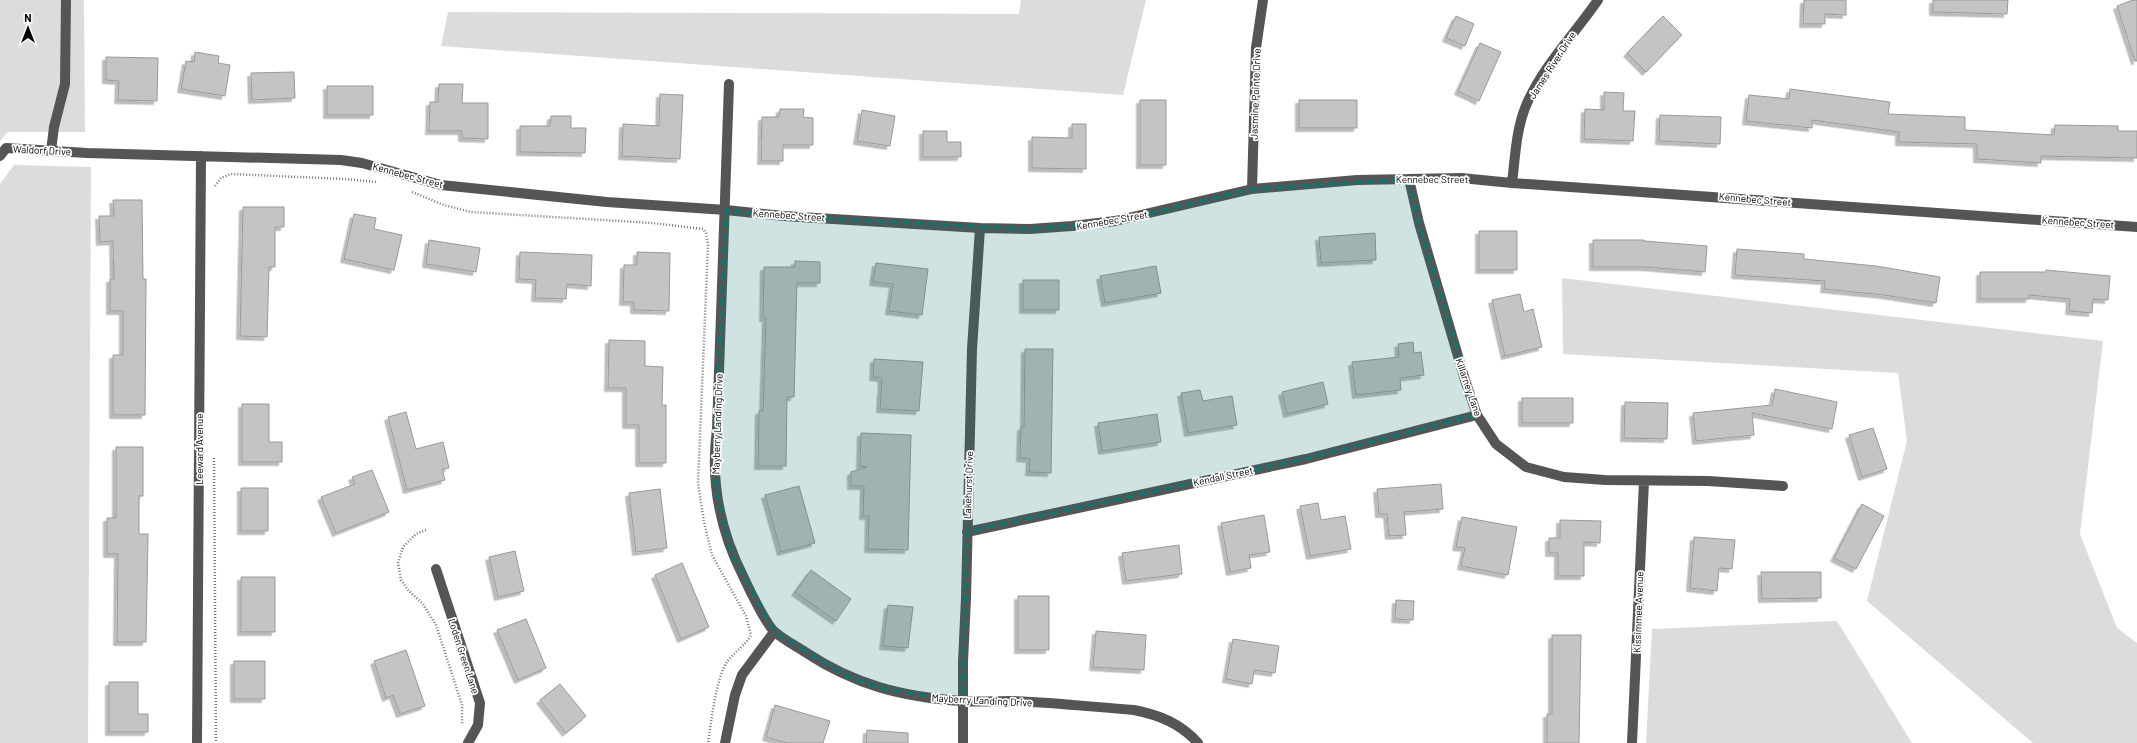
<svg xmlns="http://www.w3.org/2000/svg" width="2137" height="743" font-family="Barlow,sans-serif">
  <defs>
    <filter id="shadow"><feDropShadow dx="-3.5" dy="3.5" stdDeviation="0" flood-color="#0004"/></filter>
  </defs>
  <rect width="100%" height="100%" fill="#fff"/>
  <!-- green -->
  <path fill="#dcdcdc" d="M0 0H84L85 132H8L0 141Z
    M1021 0H1146L1123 95 441 46 448 12 1019 14Z
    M14 165 91 167 88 743H0V184Z
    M1562 278 2103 341 2080 534 2117 628 2137 643V743H2033L1867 601 1907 441 1898 373 1563 354Z
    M1837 621 1912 743H1646L1652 629Z"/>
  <!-- building -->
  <path fill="#c4c4c4" stroke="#999" filter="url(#shadow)" d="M1804 0H1846V15L1825 14V24H1803Z
    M1933 0H2008L2007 14 1933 12Z
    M2133 0H2137V61H2135L2117 6Z
    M1456 16 1474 24 1465 46 1446 38Z
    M1663 16 1682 35 1646 72 1627 53Z
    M1480 43 1501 52 1479 101 1458 91Z
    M195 52 219 56 218 63 230 65 225 96 181 89 186 61 194 62Z
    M106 57 158 58 157 101 118 100 119 81 106 80Z
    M294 72 295 98 252 100 251 73Z
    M439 84H463L462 103H488V139L462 138V131H429L430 102H438Z
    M327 86H373V115H327Z
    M1790 89 1890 102 1888 114 1965 117V130L2054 135 2055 125 2118 126V131H2137V158L2041 156V163L1977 159V144L1899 142V132L1812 120V128L1746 121 1749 95 1789 99Z
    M1604 92 1624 93 1623 111H1635L1633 141 1584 139 1585 109 1604 110Z
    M660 94 683 95 680 159 622 156 623 124 659 126Z
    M1140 100H1166V165H1140Z
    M1299 100H1357V128H1299Z
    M780 109H804L803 117 813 118V145H783V161H761L762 117H779Z
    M862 110 895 116 890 146 857 141Z
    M1660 115 1721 117 1720 144 1659 141Z
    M551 116H571V128H586L585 153 520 152V126H550Z
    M1072 124H1086V169L1032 168V137L1072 138Z
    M923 131H947V142H961V157H923Z
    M113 200H142L143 279H146L145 415H113V355H123V311H110V279H114L113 241 100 242 99 216H114Z
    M243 207H284V227H275V267H269L267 337 240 336Z
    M354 214 376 218 374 229 402 235 394 270 344 259Z
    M1479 231H1517V270H1479Z
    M1375 233 1376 260 1321 263 1319 237Z
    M429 240 480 248 476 272 426 264Z
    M1593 240H1644V241L1707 246 1705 272 1645 267H1593Z
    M1737 249 1804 254V259L1876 266 1940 277 1936 303 1884 295 1824 289 1825 281 1735 275Z
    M520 252 592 255 591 286 567 284 566 299 535 298 536 280 519 279Z
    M637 252 670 253 669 311 634 310V302H623L624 265H637Z
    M795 261 820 262V283H797L794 397H787L786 466H758L759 411H763L766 318H763L764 267H795Z
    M876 263 928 269 922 315 889 311 893 284 873 282Z
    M1156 266 1161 293 1105 303 1100 276Z
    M2046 270 2110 276 2108 300 2093 299 2092 313 2069 311 2070 299 2029 295V299H1980V272H2046Z
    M1023 280H1059V310H1023Z
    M1520 294 1524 312 1533 309 1542 347 1505 356 1492 300Z
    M609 340 645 341V366L663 367 662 405H666V463H639V425H626V388H608Z
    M1413 342 1414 353 1421 352 1424 375 1400 378 1401 390 1356 395 1352 362 1399 357 1398 344Z
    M1025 349H1053L1051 473 1029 472 1030 459 1020 458 1021 427H1024Z
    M874 359 923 362 919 411 880 409 882 378 873 377Z
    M1323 382 1328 404 1287 414 1282 392Z
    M1775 389 1837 402 1832 429 1752 413 1754 435 1696 441 1693 413 1772 405Z
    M1200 390 1203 401 1232 396 1237 425 1188 433 1181 393Z
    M1522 398H1573V423H1522Z
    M1625 402 1668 403 1667 439 1624 438Z
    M242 404H269V442H282V462H242Z
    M406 412 416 449 443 442 449 468 442 469 445 480 407 490 388 417Z
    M1157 414 1161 442 1102 451 1098 423Z
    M1873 428 1887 469 1862 477 1849 435Z
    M861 433 911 435 908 550 868 549 869 516H863L864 486H851V472L867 467 860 466Z
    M116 447H143V496H139V534H148L146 642H117L118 554H107V518H116Z
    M372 470 389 512 336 533 321 497 355 484 352 477Z
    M1441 484 1443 509 1404 512 1406 535 1389 536 1387 514H1379L1377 489Z
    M799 486 815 543 781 552 765 495Z
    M241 488H268V531H241Z
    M660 489 667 548 636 552 629 493Z
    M1318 503 1321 520 1345 516 1351 549 1310 556 1300 506Z
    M1862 504 1884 516 1856 569 1834 558Z
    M1264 515 1270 552 1249 555 1251 568 1230 572 1221 523Z
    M1462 517 1517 527 1508 575 1461 566 1465 548 1456 547Z
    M1560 520 1601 521 1600 543 1584 542V576H1558V553H1549V538H1560Z
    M1694 537 1735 540 1732 569 1719 568 1717 591 1690 588Z
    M1179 545 1182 574 1126 581 1122 553Z
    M515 551 524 591 498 597 489 557Z
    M682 563 709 627 681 639 655 575Z
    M811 570 851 599 836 621 795 592Z
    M1761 572H1821V598L1762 599Z
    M241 577H275V632H241Z
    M1018 596H1049V650H1018Z
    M1396 600 1414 601 1413 620 1395 619Z
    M888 605 913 607 908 648 883 646Z
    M526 619 546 668 518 680 497 630Z
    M1096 631 1146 635 1144 670 1093 667Z
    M1552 635H1581L1579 743H1547V714H1552Z
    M1233 639 1279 646 1275 673 1254 670 1252 684 1226 679Z
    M406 650 425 706 400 714 393 695 386 698 374 661Z
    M234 661H265V699H234Z
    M109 682H138V714H148V732H109Z
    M560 684 586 716 566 733 540 700Z
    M775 705 830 721 823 743H787L766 737Z
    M867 730 908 733V743H866Z"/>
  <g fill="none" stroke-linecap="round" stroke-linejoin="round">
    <!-- path -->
    <path stroke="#777" stroke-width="2.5" stroke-dasharray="1 2" stroke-linecap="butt" d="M215 186 221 178 231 174 345 179 377 182
      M412 192 444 205 471 212 652 223 703 229 706 233 708 245 698 483 704 522 712 555 746 616 751 635C745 646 734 652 727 662 716 678 711 723 708 743
      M214 458 216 743
      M426 530 416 534 403 547 398 563 401 580 408 590 423 604 436 625 462 705V725"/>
    <!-- minor -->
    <path stroke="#555" stroke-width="10" d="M729 84 717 429C710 481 720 531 744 578 749 589 767 626 775 632 784 640 796 646 805 652 855 685 902 697 962 701 978 702 994 701 1010 701 1051 702 1093 707 1134 710 1159 715 1180 723 1198 743
      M51 151 54 127 65 84 66 0
      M0 156 6 148 87 153 341 160 362 163 441 185 607 202 726 210 784 216 980 228 1030 229 1072 226 1115 221 1252 189 1357 180 1461 178 1512 183 2137 227
      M1409 179 1419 223 1465 380 1477 415 1496 444 1526 467 1564 477 1605 480 1708 481 1783 486
      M1512 183C1515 159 1516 131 1525 108 1541 68 1574 35 1598 0
      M1252 189 1256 48 1263 0
      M967 532 1306 459 1477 415
      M436 569 480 703 478 725 468 743
      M197 743 201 156
      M725 743 735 695 742 675 774 632
      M963 743V662L966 598 972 349 980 228
      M1632 743 1644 481"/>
  </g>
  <!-- marked area -->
  <path fill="#0f766e" fill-opacity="0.2" stroke="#0f766e" stroke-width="3" stroke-dasharray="8 5" stroke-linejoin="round" d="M1409 179 1419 223 1477 415 1306 459 967 532 963 701 886 690 846 677 774 632 730 552 716 490 714 449 726 210 784 216 1030 229 1115 221 1252 189Z"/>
  <g text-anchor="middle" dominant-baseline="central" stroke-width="3.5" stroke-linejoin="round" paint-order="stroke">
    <!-- street labels -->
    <g font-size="10" fill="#000" stroke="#fff">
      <text transform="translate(1552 65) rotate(-57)">James River Drive</text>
      <text transform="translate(1255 94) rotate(-88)">Jasmine Pointe Drive</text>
      <text transform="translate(42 150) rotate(3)">Waldorf Drive</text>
      <text transform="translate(408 175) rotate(15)">Kennebec Street</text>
      <text x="1432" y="179">Kennebec Street</text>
      <text transform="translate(1755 199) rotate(5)">Kennebec Street</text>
      <text transform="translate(789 215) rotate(4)">Kennebec Street</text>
      <text transform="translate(1112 220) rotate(-10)">Kennebec Street</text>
      <text transform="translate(2078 222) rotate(4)">Kennebec Street</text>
      <text transform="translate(1469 387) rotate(71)">Killarney Lane</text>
      <text transform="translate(717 424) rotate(-88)">Mayberry Landing Drive</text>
      <text transform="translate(199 449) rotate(-90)">Leeward Avenue</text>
      <text transform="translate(1223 476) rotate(-12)">Kendall Street</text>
      <text transform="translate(968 485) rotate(-88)">Lakehurst Drive</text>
      <text transform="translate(1638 612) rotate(-88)">Kissimmee Avenue</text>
      <text transform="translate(464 656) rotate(72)">Loden Green Lane</text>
      <text transform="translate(982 700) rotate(3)">Mayberry Landing Drive</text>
    </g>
  </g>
  <!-- north arrow -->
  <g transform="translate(28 28)" stroke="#ffffff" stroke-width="3" paint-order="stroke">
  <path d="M0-3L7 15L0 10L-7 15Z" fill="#000000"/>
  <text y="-6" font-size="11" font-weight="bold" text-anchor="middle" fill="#000000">N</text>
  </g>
</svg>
